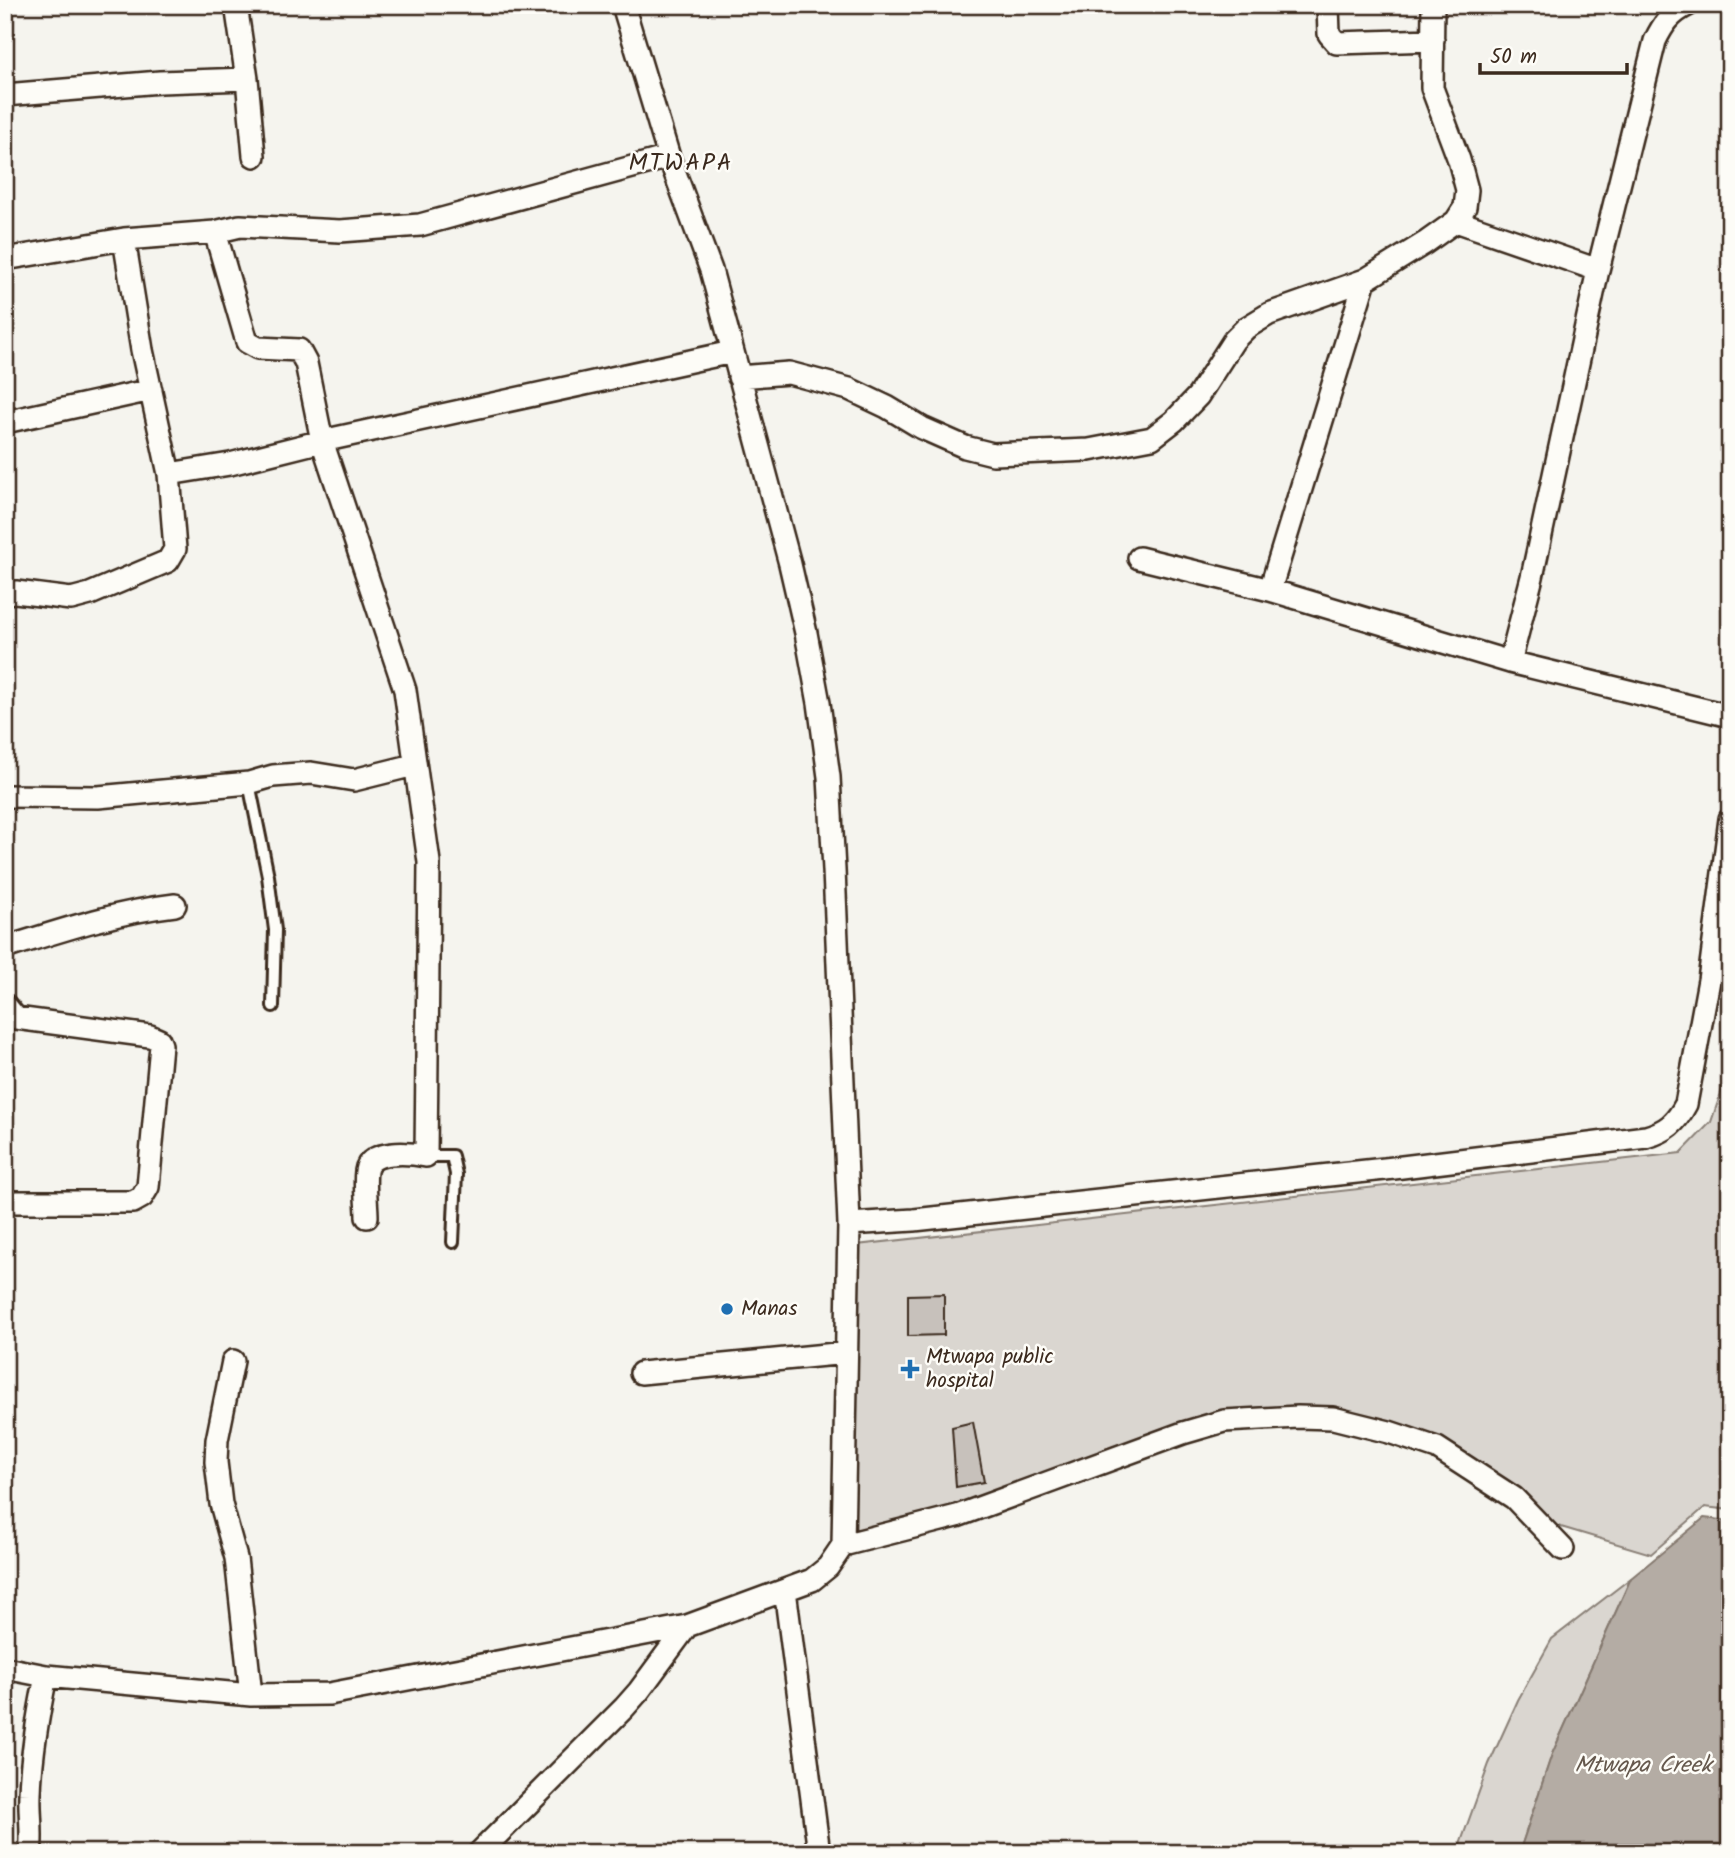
<svg xmlns="http://www.w3.org/2000/svg" width="1735" height="1858" font-family="Kalam,sans-serif">
  <rect width="100%" height="100%" fill="#f5f4ee"/>
  <filter id="ink" filterUnits="userSpaceOnUse"><feTurbulence type="fractalNoise" baseFrequency=".0143" numOctaves="2"/><feDisplacementMap in="SourceGraphic" scale="14" xChannelSelector="R" yChannelSelector="G"/><feConvolveMatrix kernelMatrix="1 2 1 2 8 2 1 2 1" color-interpolation-filters="sRGB"/></filter>
  <g filter="url(#ink)">
    <!-- green -->
    <path fill="#dad6d0" stroke="#8a8077" stroke-width="2" d="M1730 1037V1510L1705 1507 1651 1554 1551 1524 1481 1468 1290 1409 854 1539 848 1246 1681 1153 1711 1122 1724 1084Z
      M1631 1578 1552 1754 1519 1853H1457L1489 1764 1518 1700 1552 1639Z"/>
    <!-- water -->
    <path fill="#b4aca4" stroke="#84786e" stroke-width="2" d="M1704 1518 1730 1521V1853H1519L1552 1754 1631 1578Z"/>
    <!-- building -->
    <path fill="#c7c1bb" stroke="#3b2a1e" stroke-width="2" d="M944 1294V1335L908 1336V1295Z
      M973 1422 984 1482 956 1487 952 1427Z"/>
    <g fill="none" stroke-linecap="round" stroke-linejoin="round">
      <defs>
        <path id="service" d="M249 783 268 876 275 930 273 1006
          M426 1156H452L456 1174 453 1242"/>
        <path id="minor" d="M236 5 247 79 254 156
          M1328 5 1329 34 1337 43 1433 40
          M5 95 160 82 247 79
          M1456 221 1598 270
          M215 232 247 342 258 348 299 350 306 363 322 441 405 690 429 862 426 1156C410 1153 369 1149 366 1171 364 1186 367 1203 367 1217
          M124 239 215 232 240 226 340 231 420 225 669 157
          M5 259 124 239 142 350 169 474
          M739 377 789 373 849 389 887 407 922 428 965 447 993 454 1089 450 1152 438 1174 421 1198 396 1234 340 1246 328 1269 314 1365 280 1425 243 1456 221 1465 207 1467 190 1459 160 1432 88 1433 5
          M5 422 151 390
          M1139 558 1270 590 1510 662 1730 716
          M1270 590 1365 280
          M5 593 16 592 71 599 90 594 168 561 175 549 169 474 230 464 322 441 732 352
          M1510 662 1532 577 1598 270 1655 41C1663 24 1671 13 1688 5
          M5 796 98 797 249 783 273 776 311 773 354 780 414 765
          M5 948C62 930 116 912 175 905
          M5 1005 16 1018 150 1036 159 1040 161 1045 148 1187 142 1197 133 1202H5
          M849 1224 914 1220 1394 1168 1646 1137C1667 1131 1676 1123 1686 1104L1709 980 1730 819
          M233 1361 217 1440 216 1462 221 1504 236 1558 251 1695
          M641 1373 846 1353
          M843 1545 957 1516 1183 1433 1224 1421 1298 1417 1333 1418 1389 1432 1437 1448 1514 1498 1563 1549
          M785 1590 819 1853
          M5 1668 46 1676 251 1695 329 1694 687 1626 812 1580 828 1567 843 1545 849 1224 834 870 829 777 819 703 806 633 790 564 711 270 669 157 623 5
          M30 1853C33 1833 29 1814 30 1794 31 1754 38 1715 46 1676
          M479 1853 624 1708 639 1691 687 1626"/>
      </defs>
      <!-- service casing -->
      <use href="#service" stroke="#3b2a1e" stroke-width="16"/>
      <!-- minor casing -->
      <use href="#minor" stroke="#3b2a1e" stroke-width="26"/>
      <!-- service -->
      <use href="#service" stroke="#fdfcf7" stroke-width="10"/>
      <!-- minor -->
      <use href="#minor" stroke="#fdfcf7" stroke-width="21"/>
    </g>
  </g>
  <!-- markers -->
  <g fill="#1f6fb2" stroke="#fdfcf7" stroke-width="2.5">
    <circle cx="727" cy="1309" r="7"/>
    <path d="M906.5 1358.5h7v7h7v7h-7v7h-7v-7h-7v-7h7z"/>
  </g>
  <g text-anchor="middle" dominant-baseline="central" stroke-width="5" stroke-linejoin="round" paint-order="stroke">
    <!-- poi labels -->
    <g font-size="21" fill="#3b2a1e" stroke="#fdfcf7" text-anchor="start">
      <text x="741" y="1309">Manas</text>
      <text x="926" y="1357">Mtwapa public<tspan x="926" dy="24">hospital</tspan></text>
    </g>
    <!-- water labels -->
    <g font-size="23" font-style="italic" fill="#65584d" stroke="#fdfcf7">
      <text x="1643" y="1766">Mtwapa Creek</text>
    </g>
    <!-- quarter labels -->
    <g font-size="24" letter-spacing="2" fill="#3b2a1e" stroke="#fdfcf7">
      <text x="681" y="163">MTWAPA</text>
    </g>
  </g>
  <!-- margin -->
  <rect width="1735" height="1858" fill="none" stroke="#fdfcf7" stroke-width="28"/>
  <rect x="14" y="14" width="1707" height="1830" fill="none" stroke="#3b2a1e" stroke-width="2.5" filter="url(#ink)"/>
  <!-- scale -->
  <path d="M1480 63v10h147v-10" fill="none" stroke="#3b2a1e" stroke-width="3.5"/>
  <text x="1490" y="63" font-size="21" fill="#3b2a1e" stroke="#fdfcf7" stroke-width="5" paint-order="stroke">50 m</text>
</svg>
